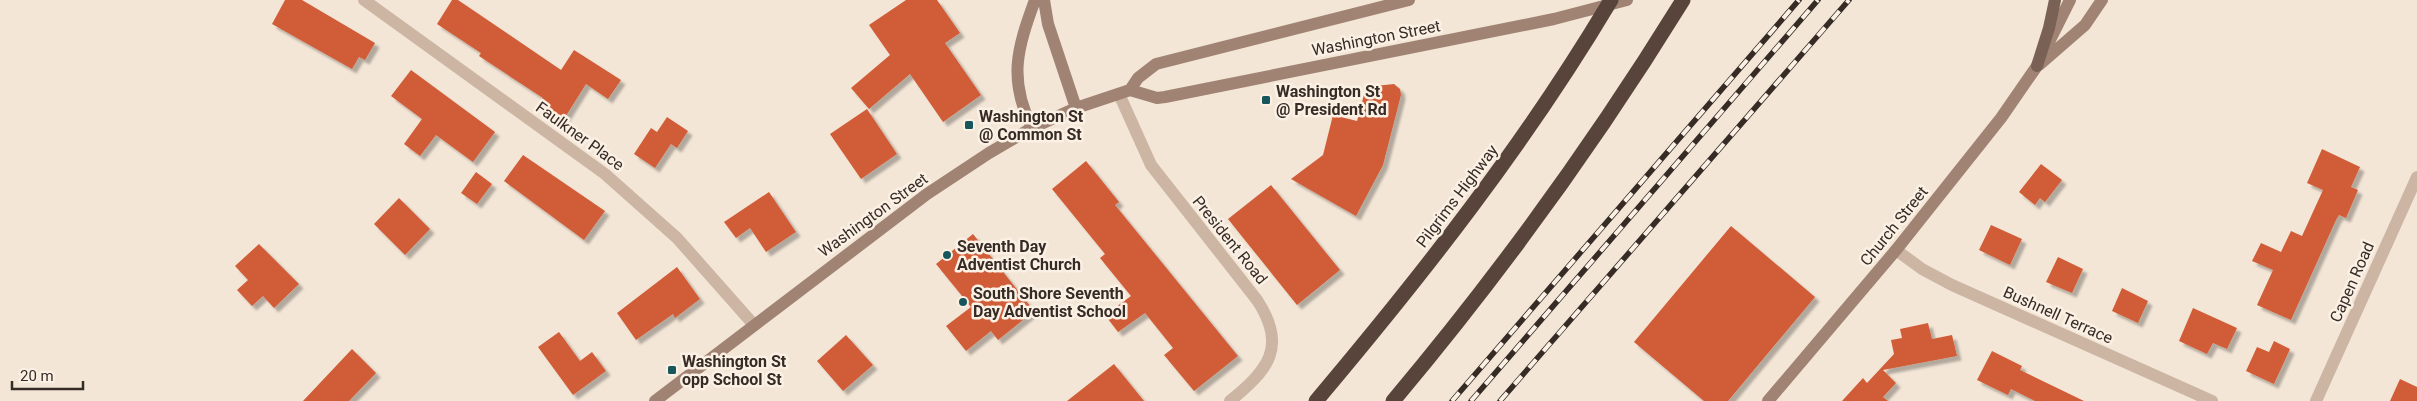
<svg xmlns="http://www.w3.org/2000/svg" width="2417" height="401" font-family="Roboto,sans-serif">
  <defs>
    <filter id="shadow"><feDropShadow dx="4.5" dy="4.5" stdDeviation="1" flood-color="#0004"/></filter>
  </defs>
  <rect width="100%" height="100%" fill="#f3e6d7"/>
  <!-- building -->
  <path fill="#d15c37" filter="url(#shadow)" d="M285 0H302L375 43 365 60 359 57 352 69 272 24Z
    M452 0H458L561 70 574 50 621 80 608 99 586 84 564 119 539 103 543 98 479 56 481 53 437 24Z
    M906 0H937L960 33 945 43 981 95 943 122 910 74 869 109 851 88 890 55 869 25Z
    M411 70 495 132 473 162 436 135 420 156 404 144 422 119 391 96Z
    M1394 84 1400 89 1401 95 1383 165 1356 216 1291 179 1323 155 1333 115 1357 121 1366 87Z
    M867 109 897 154 861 179 830 134Z
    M667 117 688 131 677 148 671 144 655 168 634 154 651 128 657 132Z
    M2322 149 2360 167 2351 187 2358 190 2346 218 2339 215 2336 220 2291 320 2257 305 2273 270 2252 261 2261 243 2281 252 2291 231 2302 236 2323 190 2307 183Z
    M523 155 605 211 584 240 504 181Z
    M1086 161 1119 202 1115 205 1238 356 1194 391 1164 355 1173 348 1145 313 1118 332 1105 315 1131 296 1100 258 1105 254 1052 189Z
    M2041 164 2062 180 2045 202 2040 198 2035 205 2019 192Z
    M476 172 492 184 477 204 461 193Z
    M1271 185 1340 270 1297 305 1228 219Z
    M769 192 796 232 766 252 750 228 736 238 724 222Z
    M399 198 430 229 405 255 374 224Z
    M1991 225 2022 239 2010 265 1979 250Z
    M1731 226 1815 297 1728 401H1704L1634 342Z
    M973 234 1034 311 998 340 991 331 966 351 946 326 971 307 936 264Z
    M259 244 299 284 274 308 263 296 252 306 237 290 248 280 235 266Z
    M2058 257 2083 269 2072 293 2046 282Z
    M677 267 700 299 675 318 673 314 636 340 617 313Z
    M2122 288 2148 301 2138 323 2112 311Z
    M2193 308 2237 328 2227 349 2213 343 2207 354 2179 341Z
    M1928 323 1932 339 1952 335 1957 356 1883 370 1896 383 1883 397 1888 401H1842L1863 378 1867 383 1894 354 1891 340 1902 338 1900 329Z
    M559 332 580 361 592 352 606 371 573 395 538 347Z
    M846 335 873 365 843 391 817 361Z
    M2274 341 2290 349 2274 384 2246 371 2257 347 2269 352Z
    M352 349 376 373 349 401H303Z
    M1992 351 2022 366 2020 370 2084 401H2035L2011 389 2008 395 1977 380Z
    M1114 364 1144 401H1067Z
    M2400 379 2417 387V401H2390Z"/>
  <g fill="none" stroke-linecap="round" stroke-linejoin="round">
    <!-- street -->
    <path stroke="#ccb5a2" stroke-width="12" d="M364 0 605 174 677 238 754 325
      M1119 94 1151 165 1257 300C1288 347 1268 370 1230 401
      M1896 250 1922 269 1952 285 2212 401
      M2316 401 2417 177"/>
    <!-- secondary -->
    <path stroke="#a08373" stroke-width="12" d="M1044 0 1048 24 1076 108
      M2039 65 2085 25 2102 0
      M1130 90 1157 98 1165 97 1554 19 1627 0
      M1032 128C1008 79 1017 49 1035 0
      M655 401 927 194 989 153 1032 128 1076 108 1130 90 1138 78 1156 64 1409 0
      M1768 401 1896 250 2001 118 2037 66 2070 0"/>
    <!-- primary -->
    <path stroke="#7a6155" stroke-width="12" d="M2037 66 2049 28 2055 0"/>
    <!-- highway -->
    <path stroke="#58443b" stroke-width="15" d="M1316 401C1423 274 1526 143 1611 0
      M1393 401C1499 275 1596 141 1683 0"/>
    <defs>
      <path id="rail" d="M1452 401 1799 0
        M1471 401 1818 0
        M1500 401 1849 0"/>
    </defs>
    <!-- rail casing -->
    <use href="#rail" stroke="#362b25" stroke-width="5.5"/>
    <!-- rail -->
    <use href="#rail" stroke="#fbf0e4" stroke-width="4" stroke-dasharray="11" stroke-linecap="butt"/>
  </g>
  <!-- markers -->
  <g fill="#17575b" stroke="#fbf0e4" stroke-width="2">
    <rect x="1261" y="95" width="10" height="10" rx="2.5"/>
    <rect x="964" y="120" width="10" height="10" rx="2.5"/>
    <circle cx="947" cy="255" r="5"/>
    <circle cx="963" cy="302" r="5"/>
    <rect x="667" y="365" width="10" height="10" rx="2.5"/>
  </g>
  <g text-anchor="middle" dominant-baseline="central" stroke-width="5" stroke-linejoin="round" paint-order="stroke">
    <!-- street labels -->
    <g font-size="16" fill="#362b25" stroke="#fbf0e4">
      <text transform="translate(1376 38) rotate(-11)">Washington Street</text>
      <text transform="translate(580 136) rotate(36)">Faulkner Place</text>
      <text transform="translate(1457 196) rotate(-53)">Pilgrims Highway</text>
      <text transform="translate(873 215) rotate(-36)">Washington Street</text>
      <text transform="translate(1894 226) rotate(-51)">Church Street</text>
      <text transform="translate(1230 240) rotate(51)">President Road</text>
      <text transform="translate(2352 282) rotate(-66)">Capen Road</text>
      <text transform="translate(2058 315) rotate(24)">Bushnell Terrace</text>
    </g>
    <!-- poi labels -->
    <g font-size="16" font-weight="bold" fill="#362b25" stroke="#fbf0e4" text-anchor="start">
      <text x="1276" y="91">Washington St<tspan x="1276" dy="18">@ President Rd</tspan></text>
      <text x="979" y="116">Washington St<tspan x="979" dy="18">@ Common St</tspan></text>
      <text x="957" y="246">Seventh Day<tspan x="957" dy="18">Adventist Church</tspan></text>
      <text x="973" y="293">South Shore Seventh<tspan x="973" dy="18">Day Adventist School</tspan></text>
      <text x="682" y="361">Washington St<tspan x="682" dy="18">opp School St</tspan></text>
    </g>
  </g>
  <!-- scale -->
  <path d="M12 381v8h71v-8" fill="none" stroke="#362b25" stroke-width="2.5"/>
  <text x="20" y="381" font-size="15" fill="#362b25" stroke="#fbf0e4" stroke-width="4" paint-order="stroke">20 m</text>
</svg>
